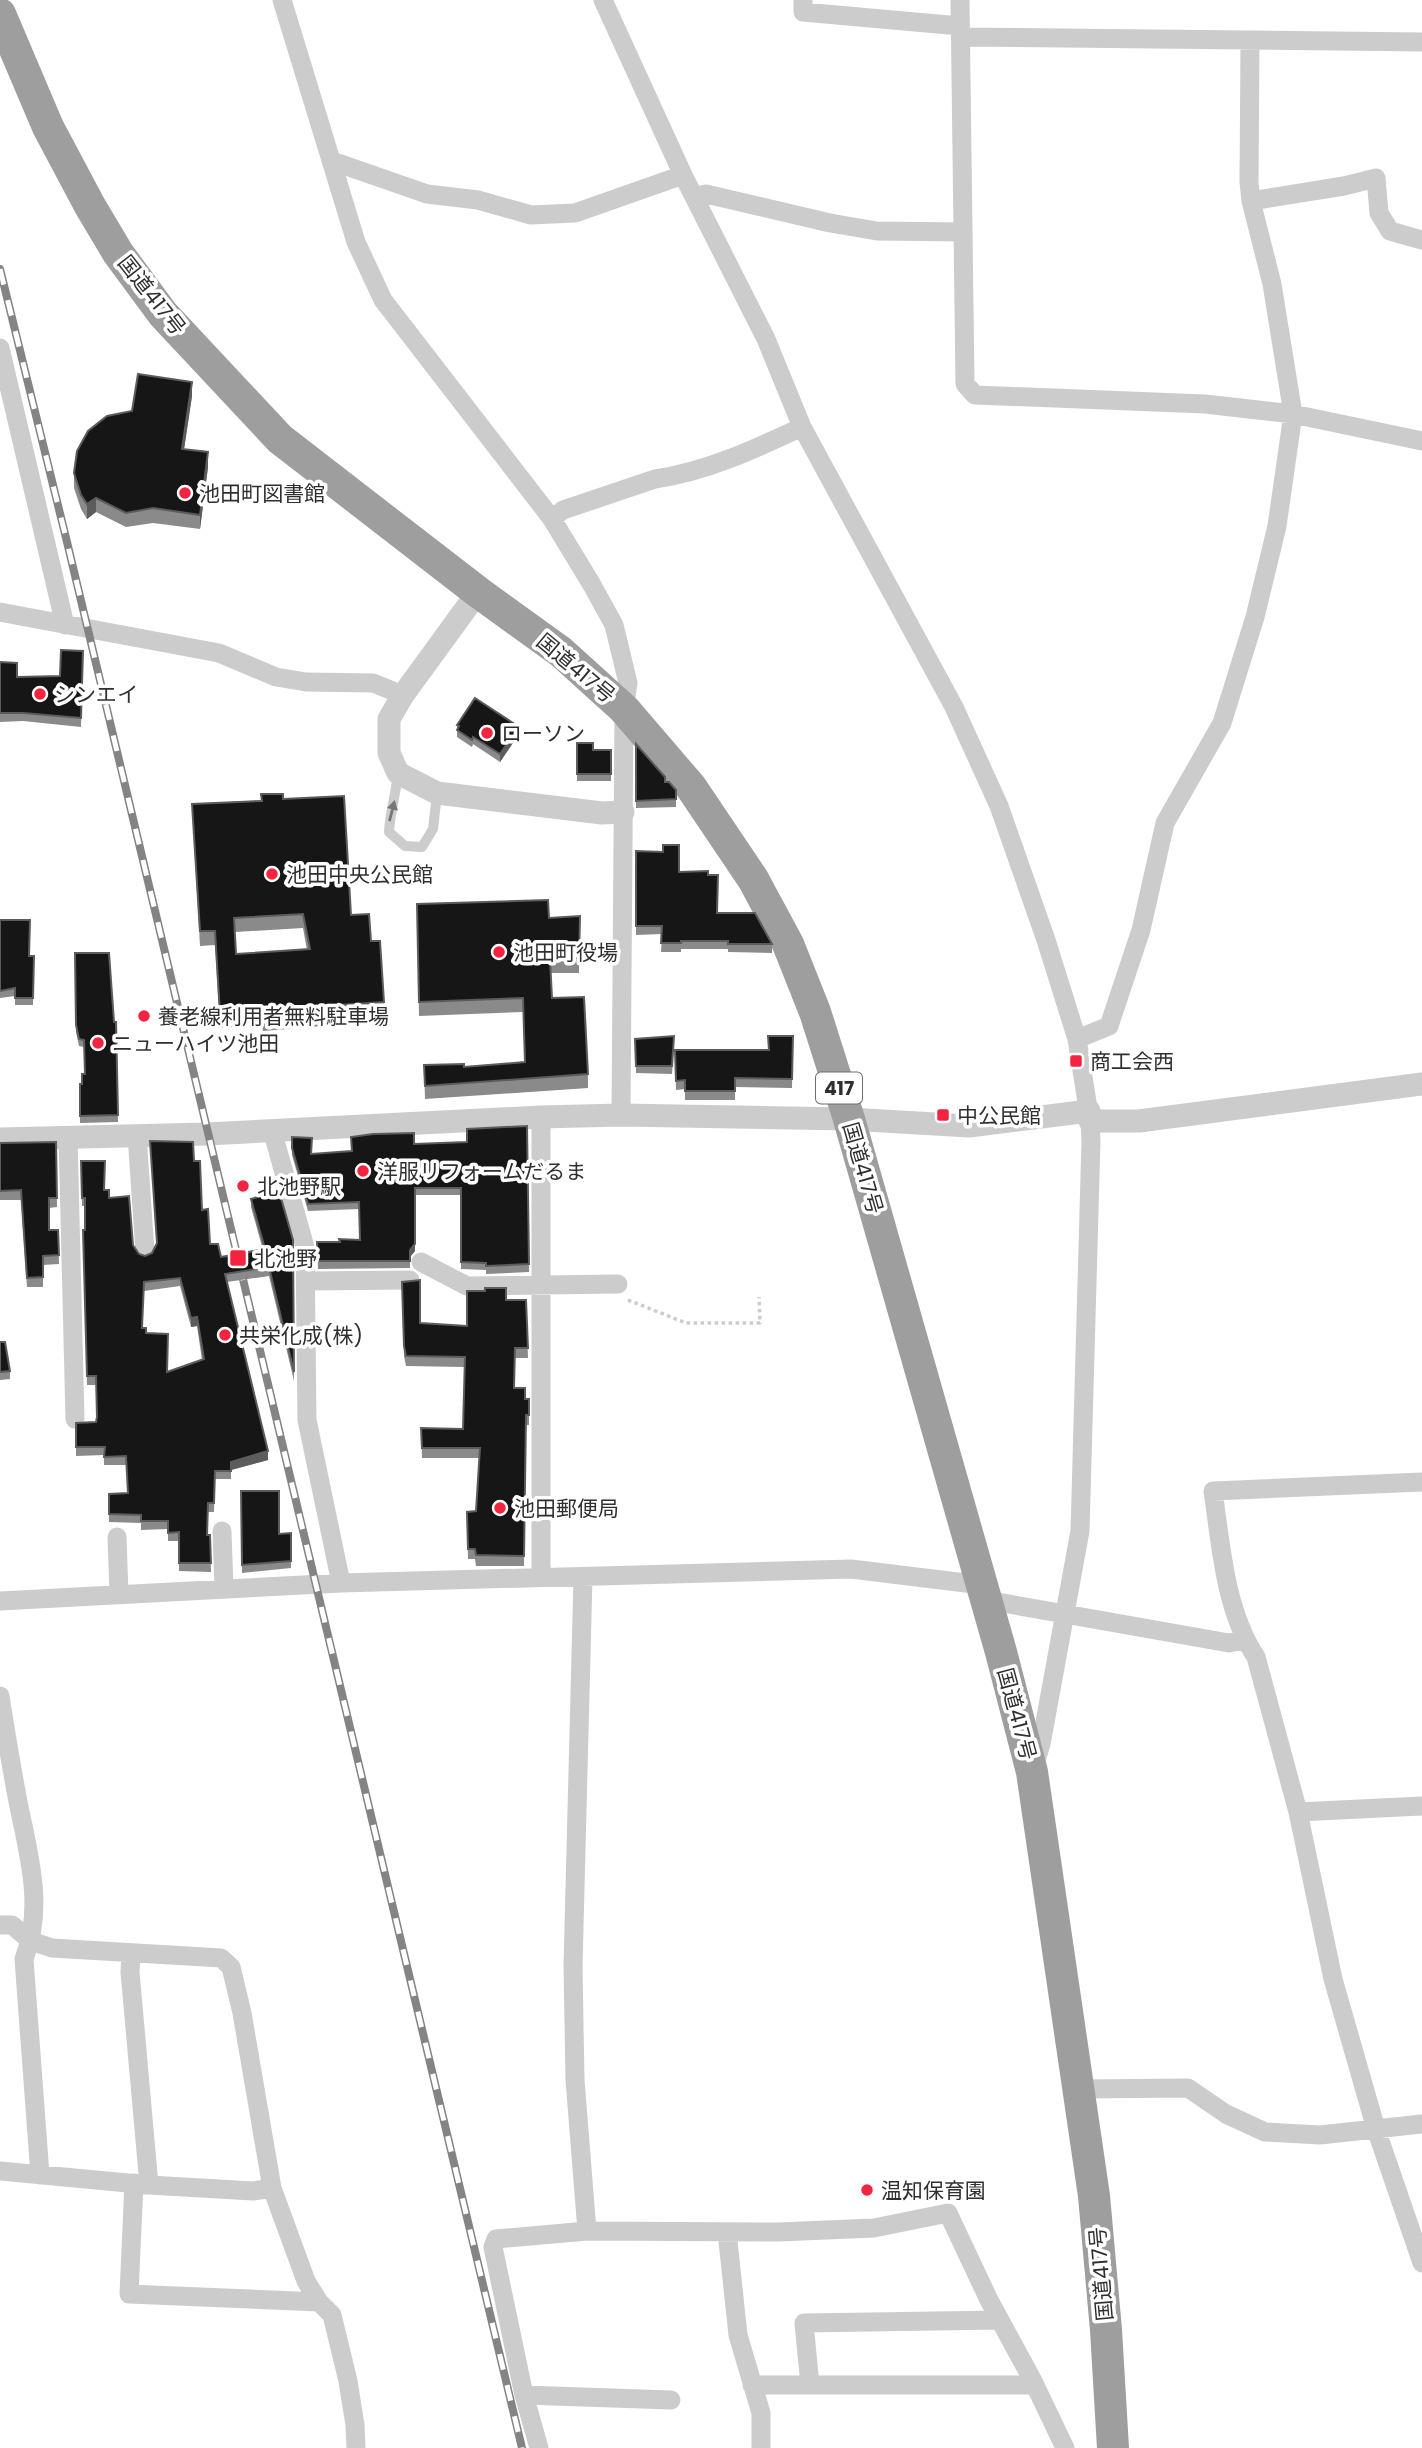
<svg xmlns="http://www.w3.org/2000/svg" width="1422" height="2448" font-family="Poppins,'Noto Sans JP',sans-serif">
  <rect width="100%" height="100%" fill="#fff"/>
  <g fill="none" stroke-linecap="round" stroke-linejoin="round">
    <!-- path -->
    <path stroke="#ccc" stroke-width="3.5" stroke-dasharray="3.5 3.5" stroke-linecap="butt" d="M628 1300 686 1323H760L759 1297"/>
    <!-- service -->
    <path stroke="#ccc" stroke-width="10" d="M398 773C396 794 390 812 389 832L405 846 422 847 433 829 437 794"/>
    <!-- minor -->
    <path stroke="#ccc" stroke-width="19" d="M282 0 356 242 383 300 552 519 592 585 614 625 628 683 624 709 621 1115
      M603 0 683 175 766 339 802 427 954 707 999 806 1046 940 1077 1039 1090 1121 1091 1141 1080 1531 1041 1744 1034 1767
      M803 0V12L960 26
      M960 0 965 384 975 395 1205 404 1293 414 1422 441
      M961 37 1422 42
      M332 161 427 194 478 200 531 215 575 213 683 175
      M694 197 706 194 830 223 877 231 963 232
      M1251 201 1344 186 1376 178 1379 213 1390 231 1422 240
      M0 348 65 625
      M552 519 563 510 655 479C706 472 755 449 802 427
      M0 612 219 653 276 677 306 682 373 683 403 695
      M1077 1039 1109 1026 1141 930 1165 823 1222 723 1255 617 1277 526 1293 414 1272 284 1251 201 1249 182 1250 41
      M541 1117V1578
      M272 1130 305 1247 307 1420 341 1583
      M137 1135 145 1252
      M68 1137 75 1419
      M421 1262 467 1286 618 1284
      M306 1281 410 1280
      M1422 1482 1213 1491C1221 1546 1225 1610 1256 1657L1298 1812 1333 1979 1376 2129 1422 2263
      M222 1531 224 1589
      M117 1537 119 1594
      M583 1577 573 1966 575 2080 587 2231
      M986 1600 1229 1643 1245 1640
      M0 1601 341 1583 851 1569 982 1585
      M0 1696C5 1728 10 1759 16 1791 26 1847 46 1903 24 1959L40 2175
      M1298 1812 1422 1806
      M0 1925H12L31 1941 52 1948 221 1958 231 1967 242 2013 272 2188 306 2281 319 2302 332 2315 348 2381 355 2425 356 2448
      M131 1953 130 1972 149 2185
      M1079 2089 1188 2088 1226 2114 1265 2132 1320 2135 1422 2124
      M0 2171 149 2185 253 2191 272 2188
      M134 2183 129 2294 319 2302
      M727 2232 738 2335 761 2413V2448
      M752 2385H1034
      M810 2385 804 2323 1000 2320
      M524 2395 671 2400
      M539 2448 524 2395 493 2247 496 2239 587 2231 779 2232 874 2228 948 2213 989 2300 1033 2381 1065 2448"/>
    <!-- tertiary -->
    <path stroke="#ccc" stroke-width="23" d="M478 592 403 695 389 719V753L398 773 437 793 602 813 623 812
      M1090 1121H1139L1422 1084
      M0 1139 207 1134 541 1117 621 1115 849 1119 969 1126 1089 1111"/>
    <!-- trunk -->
    <path stroke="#9e9e9e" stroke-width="32" d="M0 14 48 127 90 206 118 253 163 314 280 439 478 592 561 652 624 709 691 787 753 879 788 944 815 1012 849 1119 1001 1652 1032 1772 1094 2196 1106 2330 1113 2448"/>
    <defs>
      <path id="rail" d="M0 269 67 542 522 2448"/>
    </defs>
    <!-- rail casing -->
    <use href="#rail" stroke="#848484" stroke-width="8"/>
    <!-- rail -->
    <use href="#rail" stroke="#fff" stroke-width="5" stroke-dasharray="16" stroke-linecap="butt"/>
  </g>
  <!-- wall -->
  <path fill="#8a8a8a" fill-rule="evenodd" d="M192 396 184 449 208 467 200 529 153 523 126 527 96 512 87 519 81 509 74 488V473Z
    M83 651 81 727 23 721 0 722V662L17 677 60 676Z
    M457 725 519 734 500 762 473 744 472 747 457 737Z
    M577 743 593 750H611V781H577Z
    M636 744 665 782 676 790V807L636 808Z
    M283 799 351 915 371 941 384 1002V1017L324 1021 323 1026 263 1031 262 1025 220 1028 215 945 200 946 192 804ZM303 928 307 950 236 954 235 932Z
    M636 851 679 872 708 875 718 913 772 944V953L728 952V949H681V952H661L662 934 636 935Z
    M417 904 549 918 580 916 579 973H550L552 998 588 1074V1088L425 1099 424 1065 464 1067 525 1062 523 1012 419 1016Z
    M0 920 30 956H34L33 1005H15V996L0 998Z
    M75 953 114 1022H116L118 1122 80 1123V1084H82L85 1074 84 1047 79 1046 76 1032Z
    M793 1036 792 1088 735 1087V1100H685V1089L676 1090 675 1050H768Z
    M635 1039 674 1043 672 1074 636 1073Z
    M527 1126 529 1272 486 1274V1270L461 1269V1195H415V1251L410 1257V1268L318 1269 317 1242H340L360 1240 359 1209 308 1211 292 1155V1137L312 1154 351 1151 414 1144 467 1142Z
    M150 1141 194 1161 202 1210 210 1244 221 1257 263 1250 251 1207V1199L293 1240 294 1381 269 1276 227 1282 268 1460 231 1470V1479H215L214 1512H208L207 1535H210L211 1572 179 1571V1541H168V1529L141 1530V1523L109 1522V1494L128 1493 126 1465H104V1455L76 1456V1423L96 1422 97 1418 96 1385H87L83 1238 85 1230V1206H82L81 1161 104 1190 133 1245 139 1254 145 1256 152 1253 157 1244ZM180 1286 191 1327 197 1326 202 1360 167 1372 146 1333 142 1328 144 1291Z
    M56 1142 57 1207 49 1208V1230H58L59 1264 43 1265V1287H27L21 1200H0V1143Z
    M402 1282 420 1323 467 1326 506 1300H526L528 1358H515L514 1388 525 1399H529V1425H526L524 1566H476L475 1559H468L467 1512 476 1511 480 1458H422L421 1428 463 1429 465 1367 406 1366 404 1356Z
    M0 1342 10 1371V1379L0 1380V1382Z
    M241 1491 279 1534 291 1533V1568L242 1573Z"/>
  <!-- shaded-wall -->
  <path fill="#5c5c5c" d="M192 382V396L182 463V449Z
    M208 452V467L200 529V515Z
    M96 498V512L87 519V504Z
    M519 727V734L500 762V754Z
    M415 1244V1251L410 1257V1250Z
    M197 1317V1326L191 1327V1318Z
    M268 1451V1460L231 1470V1462Z"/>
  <!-- building -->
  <path fill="#161616" stroke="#5c5c5c" stroke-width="2" fill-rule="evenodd" d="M138 374 192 382 182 449 208 452 200 515 153 508 126 513 96 498 87 504 81 495 74 473 77 451 88 431 107 416 132 411Z
    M61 650 83 651 81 718 23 713H0V662L17 663V677L60 676Z
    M475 698 519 727 500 754 473 737 472 740 457 730 459 726 457 725Z
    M577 743H593V750H611V774H577Z
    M636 744 665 777V782H669L676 790V799L636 801Z
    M261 794H283V799L344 796 351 915 369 914 371 941H380L384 1002 324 1006 323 1011 263 1017 262 1011 220 1014 215 931H200L192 804 262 801ZM303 914 310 949 236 954 234 918Z
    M663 845H679V872L708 871V875H718L717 913H755L772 944H728V941H681V943H661L662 926H636V851L663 852Z
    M548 900 549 918 580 916 579 960 550 959 552 998 584 997 588 1074 425 1086 424 1065 464 1064V1067L525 1062 523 998 419 1002 417 904Z
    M0 920H30L29 956H34L33 998H15V988L0 991Z
    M75 953H109L114 1022H116L118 1115 80 1116V1084H82V1074H85L84 1040 79 1039 76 1025Z
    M674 1036 672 1066H636L635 1039Z
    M768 1036H793L792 1079 735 1078V1091H685V1080L676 1081 675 1050H769Z
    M527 1126 529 1264 486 1266V1263L461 1262V1188H415V1244L410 1250V1261H318L317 1242H340L339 1239 360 1240 359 1202 308 1204 292 1148V1137L312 1138 311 1154 352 1151 351 1137 373 1134 414 1133V1144L467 1142V1129Z
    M150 1141 193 1142 194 1161H200L202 1210 208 1209 210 1244H218L221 1257 265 1249 251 1199 279 1191 293 1240 294 1372 269 1267 225 1274 268 1451 231 1462V1471H215L214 1503H208L207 1535H210L211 1563H179V1532L168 1533V1521H141V1515L109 1514V1494L128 1493 126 1456 104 1457 105 1447H76V1423L96 1422 97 1417 96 1376H87L83 1230H85V1198H82L81 1161H105L104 1190H109V1198L129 1196 133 1245 139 1254 145 1256 152 1253 157 1243ZM180 1278 191 1318 197 1317 204 1359 167 1372 168 1334 146 1333V1328H142L144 1282Z
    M56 1142 57 1198H49V1230H58L59 1255 43 1256V1277L27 1278 21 1190 0 1191V1143Z
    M420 1280V1323L467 1326V1291H485V1288H506V1300H526L528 1348H515L514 1388H525V1399H529V1415H526L524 1556 476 1555 475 1549H468L467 1512 476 1511 480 1448H422L421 1428 463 1429 465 1357 406 1356 404 1346 402 1282Z
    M0 1342H5L10 1371 0 1372Z
    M241 1491H279V1534L291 1533V1561L242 1565Z"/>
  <!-- one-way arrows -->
  <defs><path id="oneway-solid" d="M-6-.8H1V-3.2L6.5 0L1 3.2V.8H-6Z" transform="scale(1.75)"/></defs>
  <use fill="#767676" href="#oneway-solid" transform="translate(392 811) rotate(-76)"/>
  <!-- markers -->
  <g fill="#f3243f" stroke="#fff" stroke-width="2.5">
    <circle cx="185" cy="493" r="7"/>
    <circle cx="40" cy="694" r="7"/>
    <circle cx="487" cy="733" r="7"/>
    <circle cx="272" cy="874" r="7"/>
    <circle cx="499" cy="952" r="7"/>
    <circle cx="144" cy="1016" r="7"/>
    <circle cx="98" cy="1043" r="7"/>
    <rect x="1069" y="1054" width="14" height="14" rx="3.5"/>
    <rect x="936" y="1108" width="14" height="14" rx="3.5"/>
    <circle cx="363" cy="1171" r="7"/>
    <circle cx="243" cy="1186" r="7"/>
    <rect x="229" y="1249" width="18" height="18" rx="3.5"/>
    <circle cx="225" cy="1335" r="7"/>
    <circle cx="500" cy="1508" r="7"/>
    <circle cx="867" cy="2190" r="7"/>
  </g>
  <g text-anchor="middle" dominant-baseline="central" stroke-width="7" stroke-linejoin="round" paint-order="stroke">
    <!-- shield labels -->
    <rect fill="#fff" stroke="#6d6d6d" stroke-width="2" x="816" y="1072.5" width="46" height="31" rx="5"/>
    <g font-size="19" font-weight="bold" fill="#2f2f2f">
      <text x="839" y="1088">417</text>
    </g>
    <!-- street labels -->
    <g font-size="21" fill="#2f2f2f" stroke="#fff">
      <text transform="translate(152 295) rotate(52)">国道417号</text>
      <text transform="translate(576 668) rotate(40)">国道417号</text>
      <text transform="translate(863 1168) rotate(74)">国道417号</text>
      <text transform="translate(1017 1714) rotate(75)">国道417号</text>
      <text transform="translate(1101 2274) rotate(-95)">国道417号</text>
    </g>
    <!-- poi labels -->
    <g font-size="21" fill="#2f2f2f" stroke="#fff" text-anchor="start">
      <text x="199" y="493">池田町図書館</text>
      <text x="54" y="694">シンエイ</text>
      <text x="501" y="733">ローソン</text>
      <text x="286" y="874">池田中央公民館</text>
      <text x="513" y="952">池田町役場</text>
      <text x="158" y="1016">養老線利用者無料駐車場</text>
      <text x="112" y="1043">ニューハイツ池田</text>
      <text x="1090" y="1061">商工会西</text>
      <text x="957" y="1115">中公民館</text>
      <text x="377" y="1171">洋服リフォームだるま</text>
      <text x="257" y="1186">北池野駅</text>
      <text x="254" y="1258">北池野</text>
      <text x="239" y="1335">共栄化成(株)</text>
      <text x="514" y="1508">池田郵便局</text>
      <text x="881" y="2190">温知保育園</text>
    </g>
  </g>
</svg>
